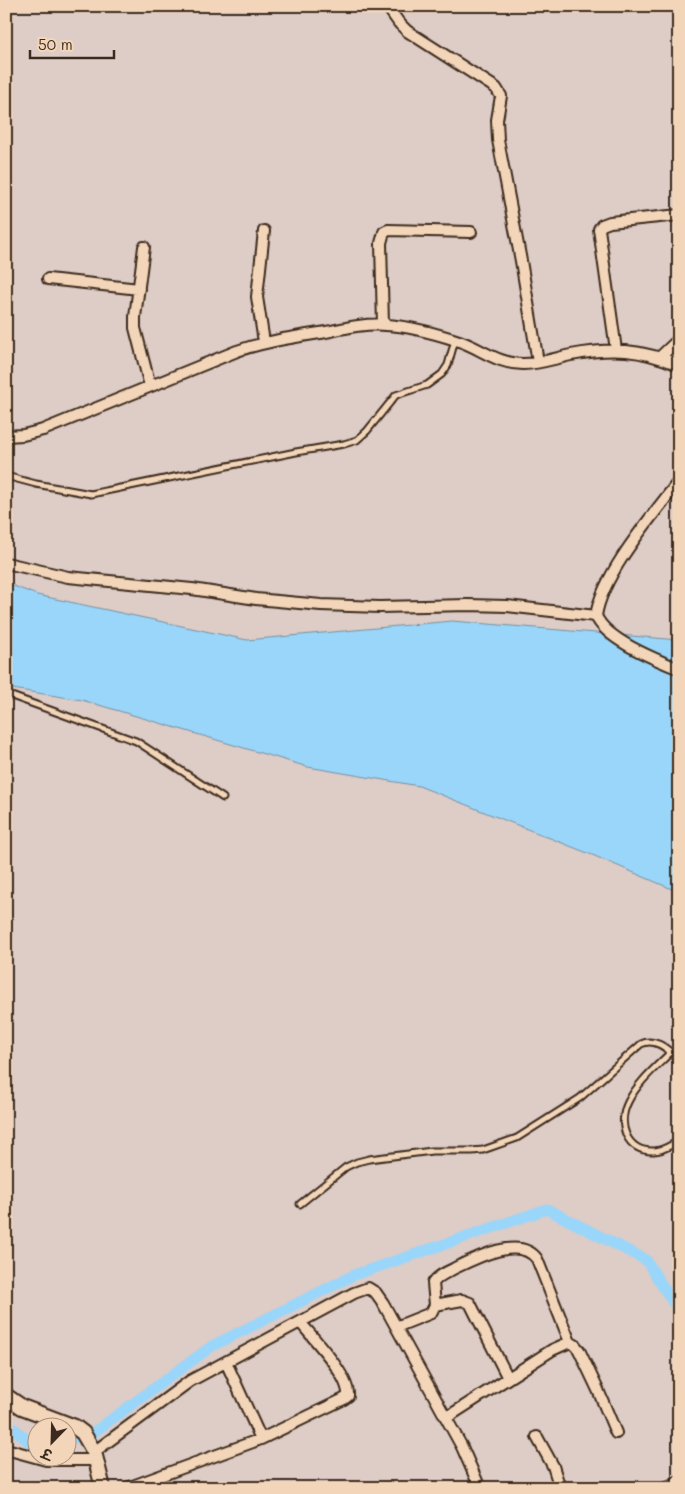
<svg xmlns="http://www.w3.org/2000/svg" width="685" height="1494" font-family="Mali,'Playpen Sans Deva',sans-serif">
  <rect width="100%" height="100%" fill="#deccc6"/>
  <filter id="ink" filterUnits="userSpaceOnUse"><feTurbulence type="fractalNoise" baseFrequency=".02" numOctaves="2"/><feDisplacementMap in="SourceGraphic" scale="10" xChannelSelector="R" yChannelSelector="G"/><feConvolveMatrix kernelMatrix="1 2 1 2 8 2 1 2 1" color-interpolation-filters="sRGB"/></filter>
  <g filter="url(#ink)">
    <!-- water -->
    <path fill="#9ad6fa" stroke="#7491a2" d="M6 583 37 595 247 640 452 621 679 640V892L590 854 419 786 308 767 82 700 6 688Z"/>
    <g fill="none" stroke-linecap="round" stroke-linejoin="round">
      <!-- canal -->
      <path stroke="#9ad6fa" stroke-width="11" d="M6 1422 33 1445 38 1444
        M68 1439 90 1435 212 1346 354 1275 547 1209 646 1260 679 1312"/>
      <defs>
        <path id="lane" d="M6 476 36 484 91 494 296 452 344 444 357 440 367 431 396 395 427 385 442 374 448 365 455 340
          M6 694 136 741 223 798
          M670 1053C655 1068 638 1082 628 1102 617 1124 626 1152 654 1151 663 1151 671 1145 679 1141
          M300 1204 346 1167 357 1162 369 1159 432 1151H472L483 1150 517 1138 580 1098 641 1044C656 1037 668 1050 679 1059"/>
        <path id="street" d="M387 6 399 23 407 31 496 88 501 96 497 120 498 140 521 261 538 362
          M264 231 257 297 264 342
          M144 247 135 317V328L150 386
          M48 279 139 289
          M383 325 381 243 384 232 388 230 471 232
          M616 350 599 229 602 225 610 222 679 215
          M660 357 679 339
          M6 436 23 435 43 430 237 351C266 341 295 337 326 332 345 328 366 323 386 325 409 326 434 333 456 340 480 347 496 364 523 364 539 364 556 358 571 355 612 347 641 349 679 365
          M679 481C653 515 602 574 596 616 606 640 655 659 679 669
          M6 563 68 577 192 589 256 599 321 605 380 607 468 605 507 606 596 616
          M435 1305 462 1300 470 1303 508 1378
          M396 1327 431 1313 435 1305 433 1283C438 1275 448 1272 455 1268 475 1258 520 1235 537 1259L570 1342
          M226 1362 261 1439
          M446 1418 552 1350 570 1342 575 1345 579 1350 598 1390 616 1433
          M537 1437 553 1466 560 1488
          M6 1449 46 1460H96
          M94 1452 190 1381 354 1293 368 1288 376 1293 383 1303 462 1447 480 1488
          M127 1488 261 1439 344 1399 348 1396C350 1376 312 1337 300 1322
          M666 1488 679 1481"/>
        <path id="secondary" d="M6 1396 22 1407 75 1427 83 1433 94 1452 103 1488"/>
      </defs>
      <!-- lane casing -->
      <use href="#lane" stroke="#3b2a1e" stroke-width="9"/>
      <!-- street casing -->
      <use href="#street" stroke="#3b2a1e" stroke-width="14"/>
      <!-- secondary casing -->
      <use href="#secondary" stroke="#3b2a1e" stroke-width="18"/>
      <!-- lane -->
      <use href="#lane" stroke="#f3d6b9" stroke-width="5"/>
      <!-- street -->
      <use href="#street" stroke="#f3d6b9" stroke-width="10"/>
      <!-- secondary -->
      <use href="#secondary" stroke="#f3d6b9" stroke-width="14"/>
    </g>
  </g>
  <!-- margin -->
  <rect width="685" height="1494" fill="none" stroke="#f3d6b9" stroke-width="25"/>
  <rect x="12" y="12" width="660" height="1469" fill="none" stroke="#3b2a1e" stroke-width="2" filter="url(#ink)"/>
  <!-- north arrow -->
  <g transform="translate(52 1442) rotate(203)"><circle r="24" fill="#f3d6b9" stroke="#a9917b"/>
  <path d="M0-4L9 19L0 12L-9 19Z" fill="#3b2a1e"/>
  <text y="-8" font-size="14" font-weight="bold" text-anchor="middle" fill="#3b2a1e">उ</text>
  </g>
  <!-- scale -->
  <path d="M30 50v8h84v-8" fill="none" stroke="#3b2a1e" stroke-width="2.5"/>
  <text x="38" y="50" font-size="15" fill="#3b2a1e" stroke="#f3d6b9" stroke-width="4" paint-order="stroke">50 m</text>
</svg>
